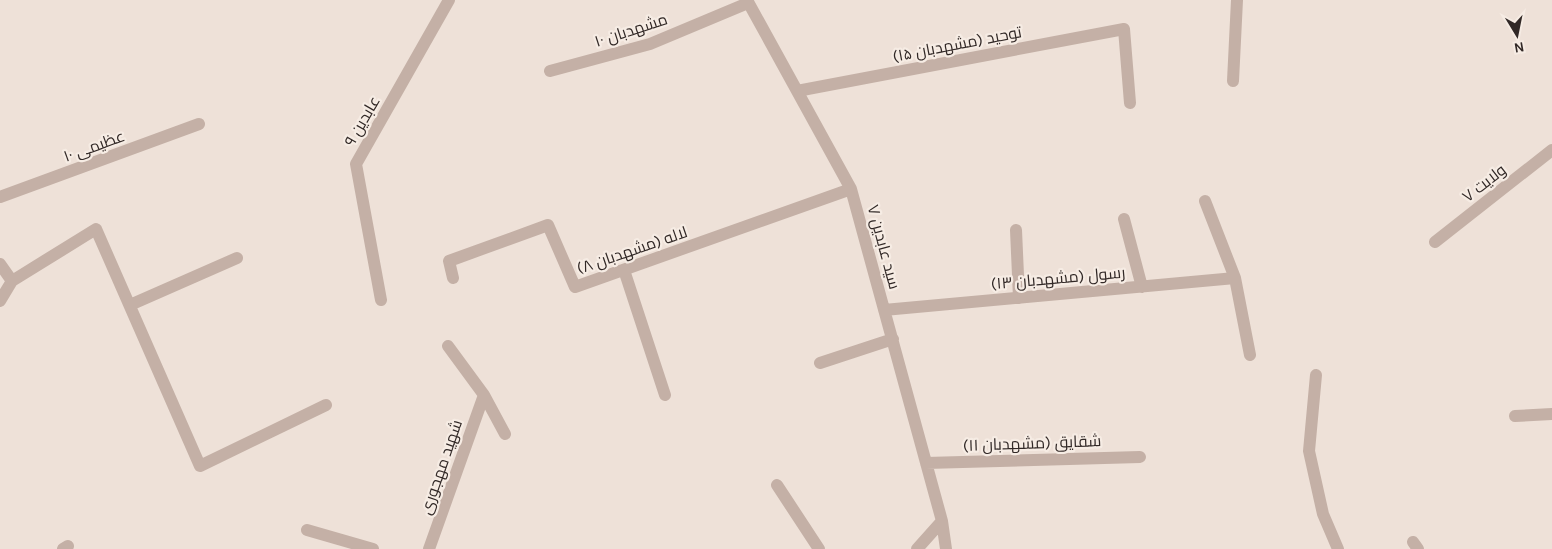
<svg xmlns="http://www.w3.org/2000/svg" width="1552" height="549" font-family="Karla,Cairo,sans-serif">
  <rect width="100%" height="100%" fill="#eee1d8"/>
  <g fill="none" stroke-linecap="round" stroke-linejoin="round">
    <!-- minor -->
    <path stroke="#c4b0a6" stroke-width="12" d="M747 0 851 189 942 521 946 549
      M550 71 650 44 748 3
      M1233 81 1237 0
      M797 91 1124 29 1130 103
      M0 197 199 124
      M1205 201 1235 278 1250 355
      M1124 219 1142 287
      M1016 230 1019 298
      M1435 242 1552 150
      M0 264 12 281 0 301
      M624 270 665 395
      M453 278 449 261 548 225 575 287 851 189
      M12 281 96 229 200 466 326 405
      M381 300 356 164 449 0
      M130 305 237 258
      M884 310 1235 278
      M448 346 484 395 505 434
      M820 363 893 339
      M1316 375 1309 451 1323 514 1338 549
      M1515 416 1552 414
      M926 463 1140 457
      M777 485 819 549
      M307 530 373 549
      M1413 542 1418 549
      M63 549 68 546
      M429 549 484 395
      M917 549 942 521"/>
  </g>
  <g text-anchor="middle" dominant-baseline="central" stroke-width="4.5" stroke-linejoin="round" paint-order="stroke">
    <!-- street labels -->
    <g font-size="16" fill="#312826" stroke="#f6ece4">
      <text transform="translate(631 30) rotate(-18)">مشهدبان ۱۰</text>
      <text transform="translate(957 44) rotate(-11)">توحید (مشهدبان ۱۵)</text>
      <text transform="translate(362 121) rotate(-60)">عابدین ۹</text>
      <text transform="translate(94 146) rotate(-20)">عظیمی ۱۰</text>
      <text transform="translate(1484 183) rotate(-38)">ولایت ۷</text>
      <text transform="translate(884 247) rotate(75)">سید عابدین ۷</text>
      <text transform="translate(632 250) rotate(-19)">لاله (مشهدبان ۸)</text>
      <text transform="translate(1058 278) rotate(-5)">رسول (مشهدبان ۱۳)</text>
      <text transform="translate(1032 443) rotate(-2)">شقایق (مشهدبان ۱۱)</text>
      <text transform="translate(441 467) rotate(-71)">شهید مهجوری</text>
    </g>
  </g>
  <!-- north arrow -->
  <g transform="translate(1517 35) rotate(170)" stroke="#f6ece4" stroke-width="4" paint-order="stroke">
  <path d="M0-4L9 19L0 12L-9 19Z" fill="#312826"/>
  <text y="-8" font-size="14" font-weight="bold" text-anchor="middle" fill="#312826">N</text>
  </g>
</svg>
